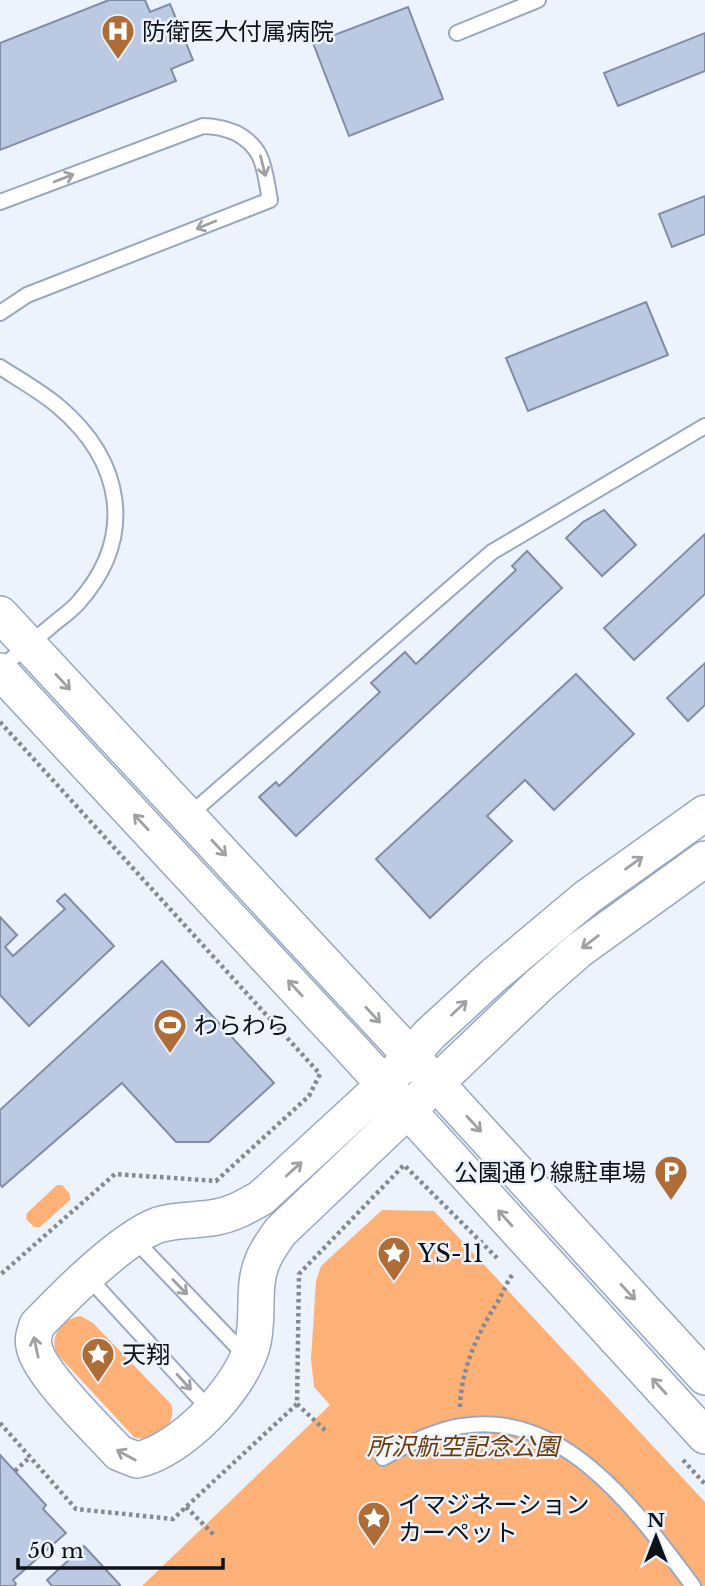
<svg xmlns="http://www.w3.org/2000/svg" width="705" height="1586" font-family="'Libre Baskerville','Noto Sans JP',serif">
  <rect width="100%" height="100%" fill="#edf3fd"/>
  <!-- green -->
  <path fill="#feb176" d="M57 1185H62L70 1194V1200L40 1227H34L26 1219 27 1213Z
    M382 1210 434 1211 705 1502V1586H142L330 1405 314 1387 311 1359 316 1281 321 1266Z
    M81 1316 93 1323 171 1404C178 1426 155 1444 134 1437L57 1354C48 1337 63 1318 81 1316Z"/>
  <!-- building -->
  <path fill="#bcc9e3" stroke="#808da4" stroke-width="2" d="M109 0H145L150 12 170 4 193 60 171 69 176 81 0 150V43Z
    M408 7 443 99 349 136 313 43Z
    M705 33V71L618 106 604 73Z
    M705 196V234L672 247 659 214Z
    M646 302 668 355 528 411 506 358Z
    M604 510 636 545 602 576 566 538 583 522Z
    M705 534V594L634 660 604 628Z
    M527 551 562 588 296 836 259 797 276 782 279 786 380 692 371 683 405 652 416 664 516 570 512 566Z
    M705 663V705L688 721 667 698Z
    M576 674 634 734 554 810 525 780 487 816 512 841 430 918 376 859Z
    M65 894 114 946 29 1026 0 995V917L17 935 5 947 13 956 65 909 57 901Z
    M162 961 274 1083 209 1142H176L122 1083 2 1187 0 1184V1110Z
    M0 1455 46 1505 43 1509 66 1533 13 1580 16 1584 14 1586H0Z
    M84 1546 120 1585 119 1586H52L47 1580Z"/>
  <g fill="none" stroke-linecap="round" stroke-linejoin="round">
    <defs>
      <path id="service" d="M457 33 538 0
        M0 202 203 126C216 126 224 128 236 133 265 148 264 170 270 200L27 295 0 313
        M0 367C20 380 40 391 58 406 123 461 137 537 78 603 70 612 59 619 50 627 33 641 17 655 0 668
        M188 816 492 552 705 426
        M134 1239 246 1356
        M88 1277 210 1410
        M383 1458C407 1444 435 1430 462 1426 566 1409 639 1514 693 1586"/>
      <path id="tertiary" d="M0 614 436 1083 705 1377
        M0 671 350 1047 705 1436
        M705 813 586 898 493 976 430 1034 384 1085 261 1198C247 1206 233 1214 217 1217 197 1221 177 1219 158 1225 121 1239 66 1295 37 1325 35 1332 32 1338 34 1346 38 1373 99 1431 119 1453L137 1460C181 1451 240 1389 252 1346 260 1318 251 1286 263 1260 267 1250 274 1241 280 1232L538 986 579 950 705 859"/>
    </defs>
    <!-- service casing -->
    <use href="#service" stroke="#9aa7c0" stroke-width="18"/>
    <!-- tertiary casing -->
    <use href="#tertiary" stroke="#9aa7c0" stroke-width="38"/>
    <!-- path -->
    <path stroke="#848a93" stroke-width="4.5" stroke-dasharray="3.5 3.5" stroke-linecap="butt" d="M0 722 320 1074 309 1096 216 1181 115 1174 0 1275
      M297 1404 327 1432
      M460 1407C461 1370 477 1334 497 1303 503 1293 506 1283 513 1274
      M0 1423 76 1509 173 1519 297 1404 299 1274 404 1165 497 1258
      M683 1460 705 1484
      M15 1471 30 1457
      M186 1507 215 1536"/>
    <!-- service -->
    <use href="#service" stroke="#fff" stroke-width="14"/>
    <!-- tertiary -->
    <use href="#tertiary" stroke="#fff" stroke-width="35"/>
  </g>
  <!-- one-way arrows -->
  <defs><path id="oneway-shaft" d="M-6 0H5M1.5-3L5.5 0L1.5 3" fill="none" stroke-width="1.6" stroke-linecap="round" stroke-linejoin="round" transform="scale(1.75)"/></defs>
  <g stroke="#9ea0a3">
    <use href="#oneway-shaft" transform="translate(263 166) rotate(76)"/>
    <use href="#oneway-shaft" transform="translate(64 178) rotate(-21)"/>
    <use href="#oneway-shaft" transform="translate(206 225) rotate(158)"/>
    <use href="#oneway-shaft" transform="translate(63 682) rotate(47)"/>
    <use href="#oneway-shaft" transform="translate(141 822) rotate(-133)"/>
    <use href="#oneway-shaft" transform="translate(219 848) rotate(47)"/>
    <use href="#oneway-shaft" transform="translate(634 863) rotate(-36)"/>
    <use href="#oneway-shaft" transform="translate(590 942) rotate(143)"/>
    <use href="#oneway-shaft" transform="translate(295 988) rotate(-133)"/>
    <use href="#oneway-shaft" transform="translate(459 1008) rotate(-43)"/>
    <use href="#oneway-shaft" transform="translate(373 1015) rotate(47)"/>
    <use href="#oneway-shaft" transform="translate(474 1124) rotate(47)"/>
    <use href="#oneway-shaft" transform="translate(294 1169) rotate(-42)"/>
    <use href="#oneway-shaft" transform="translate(505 1218) rotate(-132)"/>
    <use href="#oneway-shaft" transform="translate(180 1287) rotate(46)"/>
    <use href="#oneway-shaft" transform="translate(628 1292) rotate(47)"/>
    <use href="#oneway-shaft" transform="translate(36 1347) rotate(-102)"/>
    <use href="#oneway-shaft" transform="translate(184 1382) rotate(48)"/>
    <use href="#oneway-shaft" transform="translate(659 1386) rotate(-132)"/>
    <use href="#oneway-shaft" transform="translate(126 1455) rotate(-152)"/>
  </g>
  <!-- icons -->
  <defs>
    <symbol id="hospital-pin" viewBox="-11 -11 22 30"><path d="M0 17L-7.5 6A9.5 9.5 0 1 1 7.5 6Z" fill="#ae6d37" stroke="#edf3fd"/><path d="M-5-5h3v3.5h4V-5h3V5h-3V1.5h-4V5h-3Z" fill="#fff"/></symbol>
    <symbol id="stadium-pin" viewBox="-11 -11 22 30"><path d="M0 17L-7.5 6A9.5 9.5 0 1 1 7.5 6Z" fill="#ae6d37" stroke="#edf3fd"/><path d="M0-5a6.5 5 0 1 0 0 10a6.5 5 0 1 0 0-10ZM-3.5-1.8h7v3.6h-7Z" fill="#fff"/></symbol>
    <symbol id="parking-pin" viewBox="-11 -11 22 30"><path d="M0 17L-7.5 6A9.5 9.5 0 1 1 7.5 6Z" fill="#ae6d37" stroke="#edf3fd"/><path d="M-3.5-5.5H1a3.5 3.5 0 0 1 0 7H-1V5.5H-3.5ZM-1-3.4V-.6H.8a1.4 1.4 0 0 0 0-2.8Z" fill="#fff"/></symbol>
    <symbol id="sight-pin" viewBox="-11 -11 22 30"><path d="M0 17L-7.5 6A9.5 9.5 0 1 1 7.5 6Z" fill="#ae6d37" stroke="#edf3fd"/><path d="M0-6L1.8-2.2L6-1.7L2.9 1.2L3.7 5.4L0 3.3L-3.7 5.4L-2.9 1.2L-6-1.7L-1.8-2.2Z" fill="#fff"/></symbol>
  </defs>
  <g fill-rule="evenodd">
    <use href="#hospital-pin" x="99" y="12" width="38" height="52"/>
    <use href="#stadium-pin" x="151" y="1006" width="38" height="52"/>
    <use href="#parking-pin" x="652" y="1153" width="38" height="52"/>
    <use href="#sight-pin" x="375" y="1234" width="38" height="52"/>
    <use href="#sight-pin" x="79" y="1335" width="38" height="52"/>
    <use href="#sight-pin" x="355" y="1499" width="38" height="52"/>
  </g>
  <g text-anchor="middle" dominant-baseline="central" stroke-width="5" stroke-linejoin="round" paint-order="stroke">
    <!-- poi labels -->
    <g font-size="24" fill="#0d121a" stroke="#edf3fd" text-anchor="start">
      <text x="142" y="31">防衛医大付属病院</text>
      <text x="194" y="1025">わらわら</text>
      <text x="646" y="1172" text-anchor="end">公園通り線駐車場</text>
      <text x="418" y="1253">YS-11</text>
      <text x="122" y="1354">天翔</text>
      <text x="398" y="1504">イマジネーション<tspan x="398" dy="28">カーペット</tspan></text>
    </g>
    <!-- park labels -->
    <g font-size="24" font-style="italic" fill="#6b3802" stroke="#edf3fd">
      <text x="463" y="1446">所沢航空記念公園</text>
    </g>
  </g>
  <!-- north arrow -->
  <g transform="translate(656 1537)" stroke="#edf3fd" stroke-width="5" paint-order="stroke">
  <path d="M0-5L12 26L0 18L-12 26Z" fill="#0d121a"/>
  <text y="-10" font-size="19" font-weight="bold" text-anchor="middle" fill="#0d121a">N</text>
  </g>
  <!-- scale -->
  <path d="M18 1558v10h205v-10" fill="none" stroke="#0d121a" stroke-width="3.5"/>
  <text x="28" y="1558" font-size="21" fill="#0d121a" stroke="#edf3fd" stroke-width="5" paint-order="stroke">50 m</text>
</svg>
